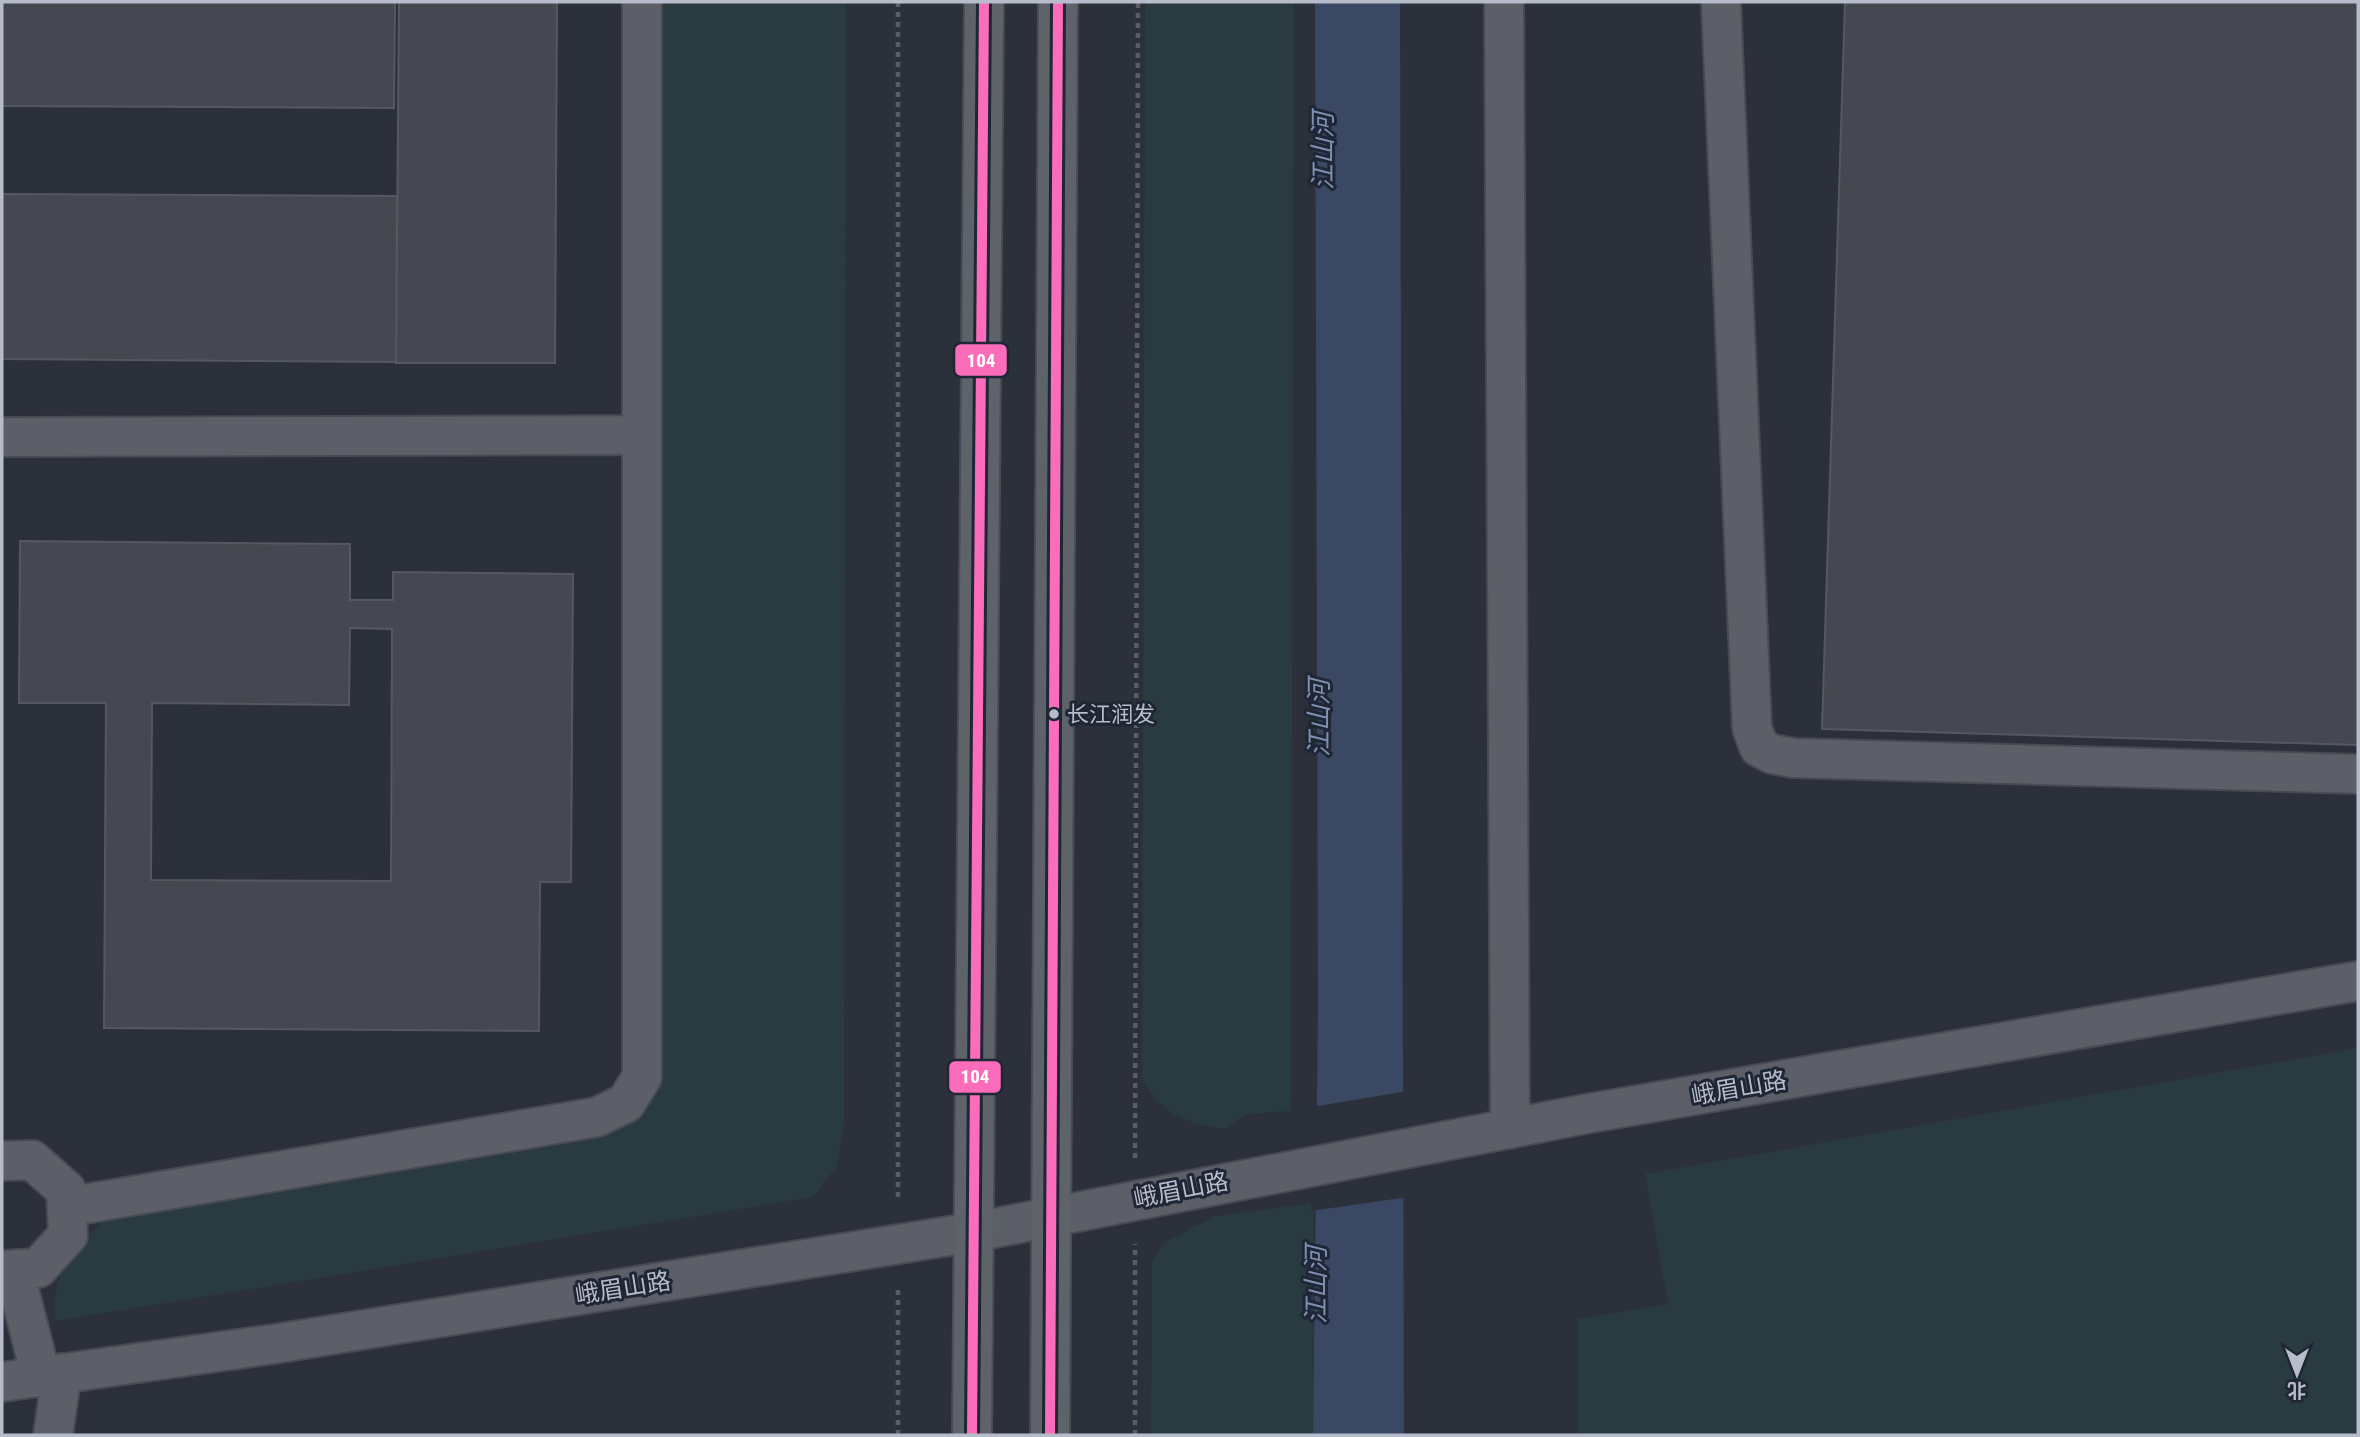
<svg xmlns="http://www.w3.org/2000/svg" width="2360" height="1437" font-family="'Roboto Condensed','Noto Sans SC',sans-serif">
  <rect width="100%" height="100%" fill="#2c303a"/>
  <!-- green -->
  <path fill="#293a40" d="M656 2H846L844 1126 837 1166 813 1197 56 1321C48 1278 75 1247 105 1219L642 1113 656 1093Z
    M1145 2H1294L1291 1111 1249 1114 1222 1129C1184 1122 1159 1114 1142 1077Z
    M2358 1048V1435H1578V1319L1668 1304 1645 1174Z
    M1314 1203 1313 1435H1151L1152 1262 1163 1243 1216 1216Z"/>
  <!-- water -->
  <path fill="#3b4864" d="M1315 2H1400L1404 1435H1313L1318 1007Z"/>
  <!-- pier -->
  <path fill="#2c303a" d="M1408 1091V1197L1311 1211 1312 1107Z"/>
  <!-- building -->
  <path fill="#454850" stroke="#545861" stroke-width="2" fill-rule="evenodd" d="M2 2H395L394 108 2 106Z
    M399 2H557L555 363H396Z
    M1845 2H2358V745L1822 729Z
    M2 194 397 196 396 362 2 359Z
    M20 541 350 544V600H393V572L573 574 571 882H540L539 1031 104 1028 106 703H19ZM350 628 392 629 391 881 151 880 152 703 349 705Z"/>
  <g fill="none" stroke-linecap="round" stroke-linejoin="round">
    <defs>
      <path id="minor" d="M1504 2 1510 1129
        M1721 2 1752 728 1759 747 1772 754 1794 758 2358 774
        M2 437 642 435
        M2 1161 32 1160 66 1190 68 1235 38 1268 2 1270
        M67 1207 597 1117 626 1103 642 1077V2
        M14 1270 41 1376
        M2 1382 274 1344 974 1232 1585 1114 2358 981
        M53 1435 62 1373"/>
      <path id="major" d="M972 1435 984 2
        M1050 1435 1058 2"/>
    </defs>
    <!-- minor casing -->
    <use href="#minor" stroke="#484b53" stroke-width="42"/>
    <!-- major casing -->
    <use href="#major" stroke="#4a4d57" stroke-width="42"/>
    <!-- path -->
    <path stroke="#595e64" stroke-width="4.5" stroke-dasharray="5 5" stroke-linecap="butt" d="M898 2V1201
      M1135 1158 1138 2
      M898 1435V1287
      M1135 1435V1244"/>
    <!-- minor -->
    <use href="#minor" stroke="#5c5f67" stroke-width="38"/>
    <!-- major -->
    <use href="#major" stroke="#5e6269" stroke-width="38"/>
    <defs>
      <path id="bus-1" d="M972 1435 984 2
        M1050 1435 1058 2"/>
    </defs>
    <!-- bus-1 casing -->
    <use href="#bus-1" stroke="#1f2635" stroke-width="16"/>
    <!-- bus-1 -->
    <use href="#bus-1" stroke="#fb6dba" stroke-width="10"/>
  </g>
  <!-- markers -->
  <circle fill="#b6bcca" stroke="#1f2635" stroke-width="2.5" cx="1054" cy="714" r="6"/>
  <g text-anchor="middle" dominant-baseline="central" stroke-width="6" stroke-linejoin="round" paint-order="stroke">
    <!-- bus labels -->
    <g font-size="22" fill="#b6bcca" stroke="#1f2635" text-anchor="start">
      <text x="1067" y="714">长江润发</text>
    </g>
    <!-- street labels -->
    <g font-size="24" fill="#b6bcca" stroke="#1f2635">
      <text transform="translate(1739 1088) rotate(-10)">峨眉山路</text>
      <text transform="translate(1181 1190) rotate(-11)">峨眉山路</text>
      <text transform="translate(623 1288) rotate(-9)">峨眉山路</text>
    </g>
    <!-- water labels -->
    <g font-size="26" font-style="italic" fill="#7e8fb1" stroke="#1f2635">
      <text transform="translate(1323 151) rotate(-90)">江山河</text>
      <text transform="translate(1319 718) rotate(-90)">江山河</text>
      <text transform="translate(1316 1285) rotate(-90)">江山河</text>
    </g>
  </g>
  <g stroke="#1f2635" stroke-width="2.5">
    <rect x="954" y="343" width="54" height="34" rx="7" fill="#fb6dba"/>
    <rect x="948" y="1060" width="54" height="34" rx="7" fill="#fb6dba"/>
  </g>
  <g font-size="19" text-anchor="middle" font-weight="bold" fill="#fff">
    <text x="981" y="367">104</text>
    <text x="975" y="1083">104</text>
  </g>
  <!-- border -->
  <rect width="2360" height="1437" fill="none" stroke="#b6bcca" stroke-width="7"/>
  <!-- north arrow -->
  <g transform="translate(2297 1374) rotate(180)" stroke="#1f2635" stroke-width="5" paint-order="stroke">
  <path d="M0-5L12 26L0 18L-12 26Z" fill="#b6bcca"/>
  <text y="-10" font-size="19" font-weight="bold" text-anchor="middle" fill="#b6bcca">北</text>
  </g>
</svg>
